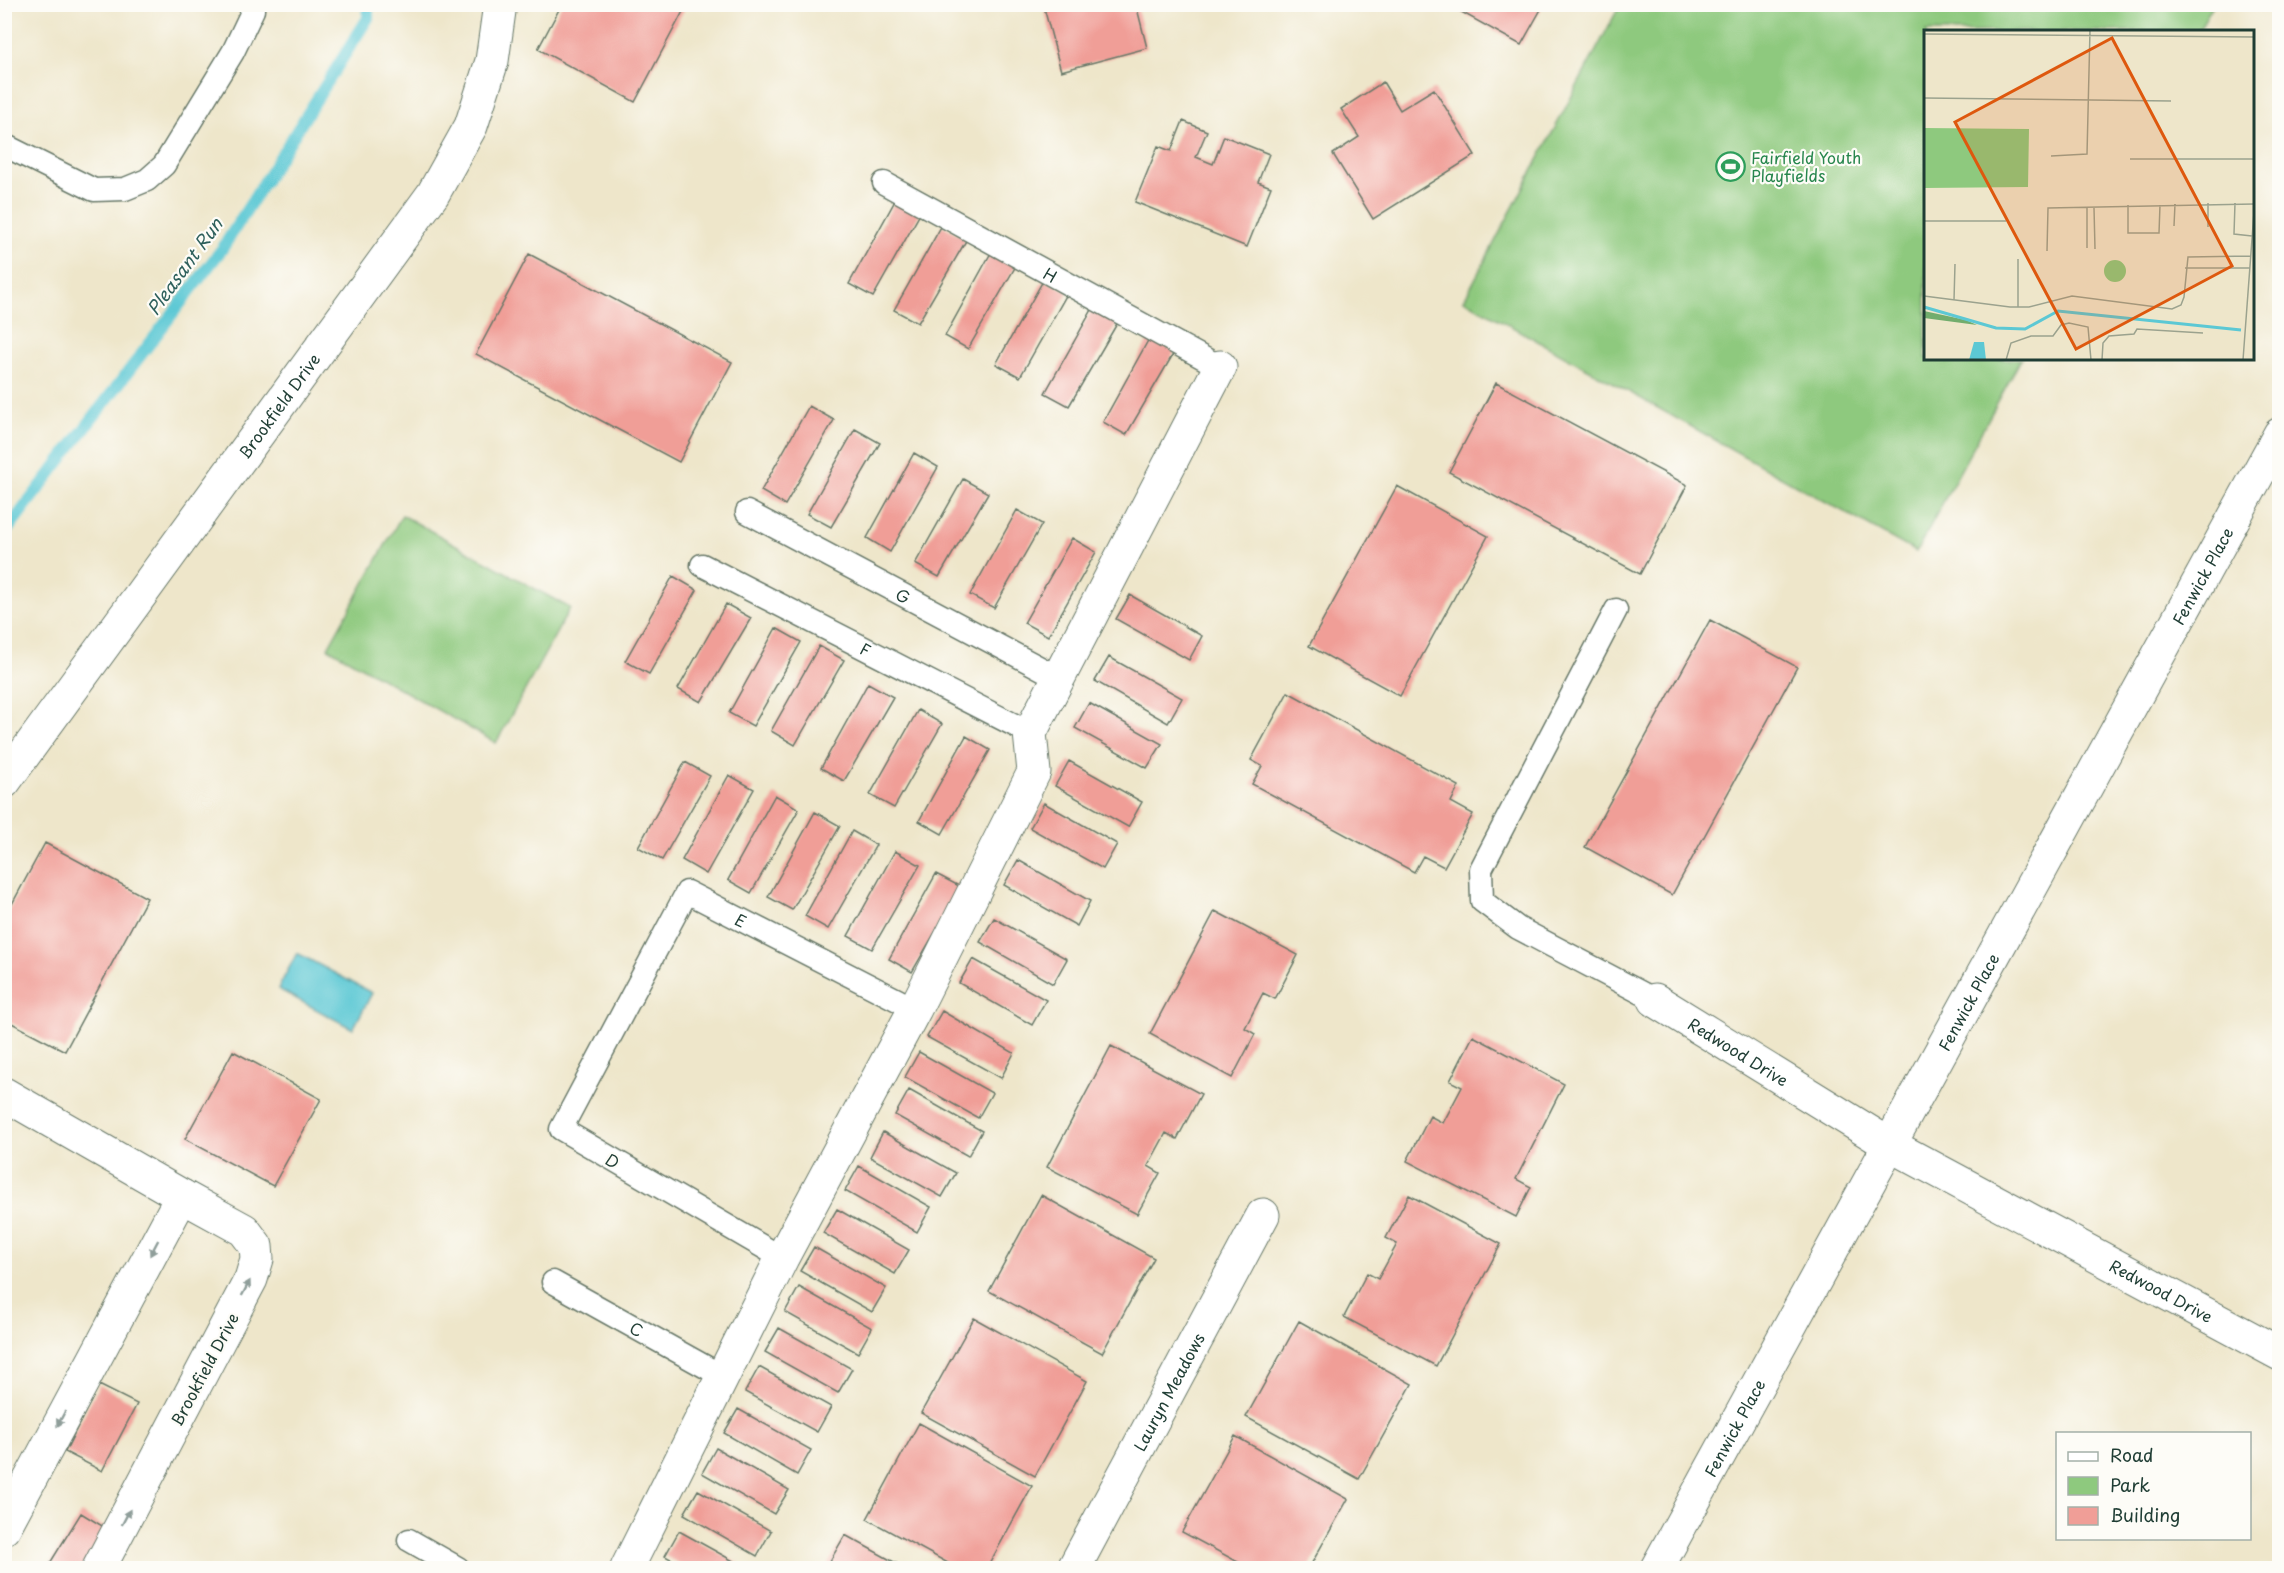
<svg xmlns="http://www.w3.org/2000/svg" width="2284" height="1573" font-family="'Playpen Sans',sans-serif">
  <rect width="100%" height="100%" fill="#fdfcf7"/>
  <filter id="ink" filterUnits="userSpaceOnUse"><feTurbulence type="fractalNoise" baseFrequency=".0167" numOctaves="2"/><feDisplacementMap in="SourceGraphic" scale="12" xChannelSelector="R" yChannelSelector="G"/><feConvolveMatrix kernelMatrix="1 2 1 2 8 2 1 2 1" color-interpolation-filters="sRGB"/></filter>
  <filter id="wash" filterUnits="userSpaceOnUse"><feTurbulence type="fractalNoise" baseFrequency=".008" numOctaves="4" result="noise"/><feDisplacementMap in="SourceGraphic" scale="24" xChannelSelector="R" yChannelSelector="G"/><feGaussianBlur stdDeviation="1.35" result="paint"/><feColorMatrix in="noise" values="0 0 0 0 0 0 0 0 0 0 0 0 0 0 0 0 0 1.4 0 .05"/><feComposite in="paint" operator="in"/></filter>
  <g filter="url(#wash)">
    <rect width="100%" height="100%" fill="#eee6ca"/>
    <!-- green -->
    <path fill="#8ec97e" stroke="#568359" stroke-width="1.5" d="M1620 5H2213L2198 31 1926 32V358L2021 359 1916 552 1464 300Z
      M402 515 570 608 496 743 328 648Z"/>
    <!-- water -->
    <path fill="#5cc8d4" stroke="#3e8284" stroke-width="1.5" d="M297 953 372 993 353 1029 278 989Z"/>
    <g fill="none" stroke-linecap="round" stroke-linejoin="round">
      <!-- stream -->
      <path stroke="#5cc8d4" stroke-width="12" d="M4 534 222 249 368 18V4"/>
    </g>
    <g id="blocks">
      <!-- building -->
      <path fill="#f09e97" d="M562 4H687L635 102 538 49Z
        M1043 4H1136L1147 48 1061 71Z
        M1456 4H1544L1521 45 1454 8Z
        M1383 82 1400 110 1434 89 1475 155 1373 219 1333 154 1359 137 1341 109Z
        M1183 121 1207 131 1196 157 1213 164 1224 136 1269 154 1258 182 1271 187 1247 247 1135 202 1158 146 1171 151Z
        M896 199 921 212 873 297 849 284Z
        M942 225 967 239 918 323 894 310Z
        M992 251 1017 264 968 349 945 336Z
        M529 254 732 362 679 462 476 354Z
        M1044 279 1068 292 1020 377 996 364Z
        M1093 308 1118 322 1069 406 1045 393Z
        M1150 337 1175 351 1126 435 1103 422Z
        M1496 383 1687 485 1640 574 1449 472Z
        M809 406 834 420 785 505 761 491Z
        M855 429 880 443 831 527 807 514Z
        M914 453 938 467 890 552 867 538Z
        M963 479 988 493 939 577 915 564Z
        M1397 486 1488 536 1400 696 1309 646Z
        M1017 510 1042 524 994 608 970 595Z
        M1072 538 1096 552 1048 636 1024 623Z
        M673 576 697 590 649 674 625 661Z
        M1130 595 1202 636 1189 660 1116 619Z
        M726 604 751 618 701 702 678 689Z
        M1710 620 1797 667 1672 895 1585 847Z
        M776 628 801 642 753 726 729 713Z
        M819 646 844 660 795 745 771 731Z
        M1109 657 1182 698 1168 723 1095 681Z
        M868 683 893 697 844 781 821 768Z
        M1288 692 1459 786 1451 802 1473 814 1444 867 1423 856 1414 872 1252 784 1262 766 1251 760Z
        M1089 703 1162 744 1147 768 1075 728Z
        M918 710 942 724 894 808 870 795Z
        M966 736 990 750 942 834 919 821Z
        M1069 761 1142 802 1128 827 1055 786Z
        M685 762 710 776 662 860 638 847Z
        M729 775 754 789 706 874 682 860Z
        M775 795 799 809 751 893 728 880Z
        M1044 803 1117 844 1103 869 1030 828Z
        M815 812 840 826 792 910 768 897Z
        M852 831 876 845 828 929 805 916Z
        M45 843 147 898 65 1051 4 1019V919Z
        M895 851 920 865 872 949 848 936Z
        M1018 860 1090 901 1077 926 1004 885Z
        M936 874 961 887 912 972 889 959Z
        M1215 911 1298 955 1275 999 1263 993 1245 1028 1255 1034 1232 1078 1150 1034Z
        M994 918 1067 959 1053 984 980 942Z
        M973 959 1046 1000 1032 1025 959 983Z
        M942 1011 1014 1053 1001 1078 927 1037Z
        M1473 1036 1564 1084 1516 1179 1531 1187 1516 1217 1407 1161 1430 1116 1443 1123 1462 1087 1450 1081Z
        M1111 1046 1201 1094 1177 1139 1166 1133 1148 1166 1160 1173 1137 1214 1047 1167Z
        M233 1051 321 1099 273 1186 185 1139Z
        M919 1052 992 1093 978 1118 905 1077Z
        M909 1090 982 1131 968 1156 895 1115Z
        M883 1132 956 1173 942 1197 870 1157Z
        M859 1166 931 1207 917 1232 845 1191Z
        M1041 1195 1154 1258 1102 1353 989 1291Z
        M1409 1195 1501 1244 1436 1366 1344 1317 1367 1273 1378 1279 1397 1244 1386 1238Z
        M837 1209 909 1250 895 1274 823 1233Z
        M814 1247 886 1288 872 1312 800 1271Z
        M799 1287 872 1328 858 1353 785 1312Z
        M974 1318 1087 1381 1035 1476 921 1413Z
        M1299 1321 1412 1384 1359 1479 1246 1417Z
        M779 1328 852 1369 838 1393 765 1352Z
        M759 1367 831 1407 817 1432 745 1392Z
        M99 1385 137 1404 102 1471 65 1452Z
        M738 1409 811 1450 797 1475 724 1433Z
        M919 1423 1032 1486 987 1568H957L867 1519Z
        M1235 1436 1348 1499 1309 1568H1249L1182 1532Z
        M716 1448 789 1490 774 1514 702 1473Z
        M698 1490 771 1531 757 1556 684 1514Z
        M81 1513 112 1532 90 1568H47Z
        M679 1531 746 1568H687L665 1556Z
        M845 1535 905 1568H826Z"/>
    </g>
  </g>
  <g filter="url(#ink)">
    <use href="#blocks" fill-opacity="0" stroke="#677868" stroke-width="1.5"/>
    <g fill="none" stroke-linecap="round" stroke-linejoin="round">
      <defs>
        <g id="service">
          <path d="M4 145 94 190 125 189 147 180 164 165 233 52 253 10V4"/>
          <path id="s1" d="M884 183 1220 367"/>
          <path id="s2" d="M747 512 1059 678"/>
          <path id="s3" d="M702 565 1030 733"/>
          <path d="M1616 610 1481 869 1482 901 1518 928 1655 1000"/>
          <path id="s4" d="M782 1258 561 1129 687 892 915 1009"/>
          <path id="s5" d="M553 1282 722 1376"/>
          <path d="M409 1540 458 1568"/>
        </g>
        <g id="minor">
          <path id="s6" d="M4 782 433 194 471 126 492 61 500 4"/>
          <path id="s7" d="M1655 1000 1890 1145 2280 1354"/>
          <path d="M4 1094 182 1196 244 1230 256 1246 257 1259 251 1279 99 1568"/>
          <path d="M4 1528 182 1196"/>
          <path d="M627 1568 782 1258 915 1009 1034 772 1030 733 1220 367"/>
          <path id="s8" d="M1074 1568 1263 1215"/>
          <path id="s9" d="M1657 1568 2280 434"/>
        </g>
      </defs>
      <!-- service casing -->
      <use href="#service" stroke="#677868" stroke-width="25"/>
      <!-- minor casing -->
      <use href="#minor" stroke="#677868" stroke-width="35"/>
      <!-- service -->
      <use href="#service" stroke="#fff" stroke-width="22"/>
      <!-- minor -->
      <use href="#minor" stroke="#fff" stroke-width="33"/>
    </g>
    <!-- one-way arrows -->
    <defs><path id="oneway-solid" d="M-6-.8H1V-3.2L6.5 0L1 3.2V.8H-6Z" transform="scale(1.5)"/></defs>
    <g fill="#8f9e9a">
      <use href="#oneway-solid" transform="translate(154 1248) rotate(118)"/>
      <use href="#oneway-solid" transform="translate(246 1288) rotate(-62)"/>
      <use href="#oneway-solid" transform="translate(61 1419) rotate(118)"/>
      <use href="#oneway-solid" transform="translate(126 1517) rotate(-62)"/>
    </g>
  </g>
  <!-- icons -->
  <defs>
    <symbol id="stadium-ring" viewBox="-11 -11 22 22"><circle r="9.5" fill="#fdfcf7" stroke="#2e9e5b" stroke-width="1.5"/><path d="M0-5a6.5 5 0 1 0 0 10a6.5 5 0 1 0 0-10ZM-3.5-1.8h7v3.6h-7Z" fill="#2e9e5b"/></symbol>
  </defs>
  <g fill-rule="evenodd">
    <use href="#stadium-ring" x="1714" y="150" width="33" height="33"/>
  </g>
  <g text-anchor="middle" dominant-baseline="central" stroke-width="4.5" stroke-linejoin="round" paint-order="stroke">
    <!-- leisure labels -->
    <g font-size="16" fill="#27864d" stroke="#fdfcf7" text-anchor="start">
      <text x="1751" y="157">Fairfield Youth<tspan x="1751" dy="18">Playfields</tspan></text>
    </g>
    <!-- street labels -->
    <g font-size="16" fill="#1f3d34" stroke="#fdfcf7">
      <text stroke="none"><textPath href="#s1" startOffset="190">H</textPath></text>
      <text stroke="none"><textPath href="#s6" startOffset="466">Brookfield Drive</textPath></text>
      <text stroke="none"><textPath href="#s9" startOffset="1132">Fenwick Place</textPath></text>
      <text stroke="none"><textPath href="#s2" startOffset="177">G</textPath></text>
      <text stroke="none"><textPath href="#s3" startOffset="184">F</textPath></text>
      <text stroke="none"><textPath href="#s4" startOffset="585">E</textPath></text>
      <text stroke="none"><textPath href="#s9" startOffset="646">Fenwick Place</textPath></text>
      <text stroke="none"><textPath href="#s7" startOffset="98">Redwood Drive</textPath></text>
      <text transform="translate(613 1160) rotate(30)">D</text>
      <text stroke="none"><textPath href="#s7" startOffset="584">Redwood Drive</textPath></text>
      <text stroke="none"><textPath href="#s5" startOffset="96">C</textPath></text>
      <text transform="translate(204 1369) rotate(-62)">Brookfield Drive</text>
      <text stroke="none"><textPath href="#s8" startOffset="200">Lauryn Meadows</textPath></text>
      <text stroke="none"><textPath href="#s9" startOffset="160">Fenwick Place</textPath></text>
    </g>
    <!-- water labels -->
    <g font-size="18" font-style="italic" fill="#2e605c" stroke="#fdfcf7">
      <text transform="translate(184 266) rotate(-54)">Pleasant Run</text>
    </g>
  </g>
  <!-- overview -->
  <g transform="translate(1924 30)">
    <rect width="330" height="330" fill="#eee6ca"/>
    <path d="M0 98 105 99 104 157 0 158ZM180 241a11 11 0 1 1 22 0a11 11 0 1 1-22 0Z" fill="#8ec97e"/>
    <path d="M0 281 42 290 53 295 0 288Z" fill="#72ad6d"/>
    <path d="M50 312H60L62 330H45Z" fill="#5cc8d4"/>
    <path fill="none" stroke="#5cc8d4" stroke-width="3" d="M0 277 72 298 101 299 134 281 317 300"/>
    <path fill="none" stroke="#9ba28e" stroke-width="1.5" d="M0 4 330 7M0 68 247 71M127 126 163 124 166 0M206 129H330M311 173 310 204 328 206M204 175V203H235L236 175M163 178V218M170 178 171 219M0 191H82M250 196 251 174M284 197V173M123 221 124 178 330 174M261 238H326M0 266 86 277H105L148 266 248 279 257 275 260 267 264 227 327 226M30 270 31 234M94 277V229M82 330 87 313 107 306H129L137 295 145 293 164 297 167 330M178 330 179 313 185 306 210 304 213 299 279 303M319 330 330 182"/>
    <path fill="#de580e" fill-opacity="0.15" stroke="#de580e" stroke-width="3" d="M188 8 308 236 152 319 31 92Z"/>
    <rect width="330" height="330" fill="none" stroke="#1f3d34" stroke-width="3"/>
  </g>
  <!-- margin -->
  <rect width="2284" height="1573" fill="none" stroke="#fdfcf7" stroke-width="24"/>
  <!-- legend -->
  <rect x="2056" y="1432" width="195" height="108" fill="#fdfcf7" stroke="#a4b0a9" stroke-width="1.5"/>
  <rect x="2068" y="1452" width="30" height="9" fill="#ffffff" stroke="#a4b0a9" stroke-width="1.5"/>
  <text x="2110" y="1462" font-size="18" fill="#1f3d34">Road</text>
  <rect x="2068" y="1477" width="30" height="18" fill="#8ec97e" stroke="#a4b0a9" stroke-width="1.5"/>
  <text x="2110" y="1492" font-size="18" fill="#1f3d34">Park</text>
  <rect x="2068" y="1507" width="30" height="18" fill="#f09e97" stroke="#a4b0a9" stroke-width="1.5"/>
  <text x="2110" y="1522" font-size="18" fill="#1f3d34">Building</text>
</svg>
